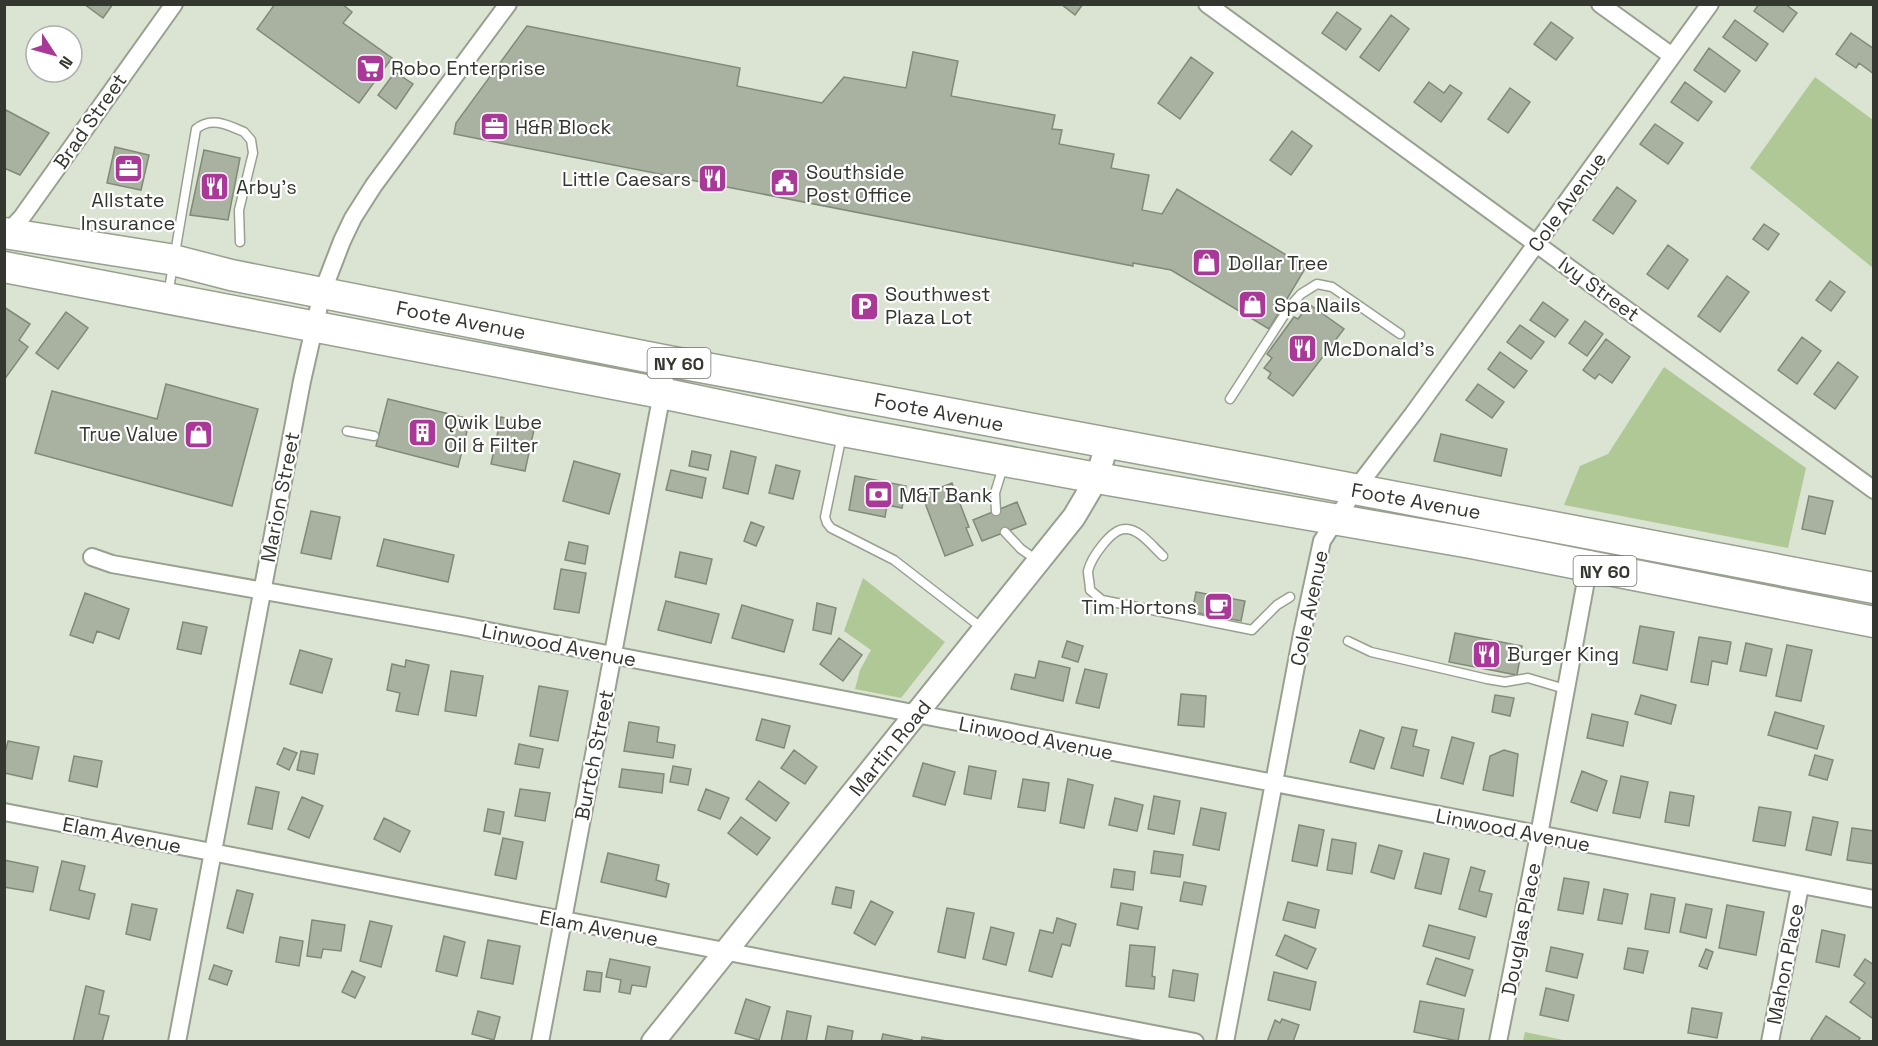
<svg xmlns="http://www.w3.org/2000/svg" width="1878" height="1046" font-family="'Space Grotesk',sans-serif">
  <rect width="100%" height="100%" fill="#dbe4d2"/>
  <!-- green -->
  <path fill="#b0c796" d="M1815 77 1873 120V268L1750 168Z
    M1664 367 1806 468 1788 548 1564 505 1580 466 1608 454Z
    M863 578 945 642 901 698 855 689 860 670 871 650 844 631Z
    M1525 1032 1568 1041H1523Z"/>
  <!-- building -->
  <path fill="#a9b1a0" stroke="#818978" stroke-width="1.5" d="M84 4H113L103 18Z
    M275 4H342L352 12 343 23 392 58 359 103 257 29Z
    M1061 4H1083L1075 15Z
    M1759 4H1785L1797 13 1783 32 1754 11Z
    M1337 12 1361 29 1346 50 1322 33Z
    M1391 15 1409 29 1379 71 1360 57Z
    M1735 20 1768 44 1756 61 1723 37Z
    M1551 22 1573 38 1556 60 1534 44Z
    M527 26 740 68 737 86 822 103 844 77 906 88 913 52 958 61 951 96 1055 115 1052 129 1062 130 1059 144 1114 154 1111 168 1149 175 1142 210 1162 214 1177 189 1306 267 1269 329 1171 270 1133 263V266L454 134 456 123Z
    M1851 33 1874 49V74L1859 63 1856 68 1836 54Z
    M1709 48 1740 71 1725 92 1694 70Z
    M1191 57 1213 73 1180 119 1158 103Z
    M395 72 413 84 396 109 378 95Z
    M1429 82 1444 93 1450 85 1462 93 1441 122 1414 102Z
    M1685 82 1712 102 1698 121 1671 102Z
    M1510 88 1530 102 1508 133 1488 119Z
    M4 109 49 133 20 175 4 168Z
    M1655 124 1683 143 1668 164 1640 144Z
    M1292 131 1312 146 1291 175 1270 160Z
    M115 147 149 155 141 190 107 183Z
    M204 150 240 158 228 220 190 215Z
    M1617 187 1636 201 1613 234 1593 220Z
    M1764 224 1779 234 1768 250 1753 239Z
    M1668 245 1688 260 1668 289 1647 274Z
    M1727 276 1749 292 1720 332 1698 316Z
    M1830 281 1845 292 1831 311 1816 300Z
    M1543 302 1568 320 1555 337 1530 320Z
    M1309 304 1344 329 1293 396 1268 378 1271 373 1264 368 1272 358 1267 354 1294 317 1298 319Z
    M4 307 30 324 19 340 28 347 4 380Z
    M66 312 88 328 58 369 36 353Z
    M1585 321 1603 334 1587 356 1569 343Z
    M1520 325 1544 342 1531 359 1507 342Z
    M1802 337 1821 351 1797 384 1778 370Z
    M1606 339 1630 357 1612 383 1599 374 1595 379 1583 370Z
    M1500 352 1527 371 1514 388 1488 369Z
    M1838 362 1858 377 1835 409 1814 394Z
    M166 384 258 409 232 506 35 453 52 391 157 419Z
    M1478 384 1504 402 1492 418 1466 400Z
    M388 399 470 419 458 467 376 446Z
    M501 417 535 425 525 471 491 464Z
    M1441 434 1507 449 1501 476 1434 461Z
    M692 451 711 455 708 470 689 466Z
    M731 451 756 457 748 494 723 488Z
    M574 461 620 474 609 514 563 501Z
    M776 465 800 471 793 499 769 493Z
    M671 470 706 478 702 498 666 490Z
    M855 476 906 486 902 508 887 505 885 517 849 510Z
    M952 483 969 527 966 528 973 545 945 556 922 495Z
    M1809 496 1833 501 1825 534 1802 529Z
    M1017 502 1026 524 982 541 973 520Z
    M311 511 340 517 331 559 301 553Z
    M751 522 764 527 756 546 744 541Z
    M384 539 454 555 448 582 377 566Z
    M569 542 588 546 585 564 565 560Z
    M680 552 712 559 706 584 675 577Z
    M561 569 586 573 579 613 554 609Z
    M1196 592 1245 601 1241 621 1192 612Z
    M85 593 129 609 119 639 97 631 93 643 70 635Z
    M666 601 719 614 711 643 658 630Z
    M817 603 836 608 831 634 813 630Z
    M742 605 793 620 784 652 732 638Z
    M183 622 207 627 201 654 177 649Z
    M1640 626 1674 632 1667 670 1633 663Z
    M1455 633 1522 646 1517 675 1449 662Z
    M1699 637 1731 642 1727 664 1712 661 1708 685 1691 682Z
    M839 638 862 655 843 681 820 664Z
    M1067 641 1083 646 1078 662 1062 657Z
    M1746 643 1772 649 1766 676 1740 671Z
    M1787 645 1812 650 1801 701 1776 696Z
    M300 650 332 659 322 693 290 684Z
    M406 660 429 665 418 715 396 711 400 693 387 690 392 664 405 667Z
    M1039 661 1070 668 1063 701 1011 689 1015 674 1035 678Z
    M1085 669 1107 674 1099 708 1076 703Z
    M451 671 483 676 476 716 445 711Z
    M539 686 568 691 558 741 530 736Z
    M1181 694 1206 696 1204 727 1178 725Z
    M1495 695 1514 698 1510 716 1492 712Z
    M1641 695 1676 705 1671 724 1635 714Z
    M1775 712 1824 726 1817 749 1768 735Z
    M1592 714 1628 722 1623 746 1587 738Z
    M762 719 790 726 784 748 756 740Z
    M629 722 659 727 657 742 675 745 673 758 624 751Z
    M1402 727 1417 730 1413 746 1429 750 1423 776 1391 768Z
    M1360 730 1384 738 1374 769 1350 762Z
    M1452 737 1474 743 1463 784 1441 778Z
    M8 741 39 747 32 779 4 773V756Z
    M519 744 543 749 539 768 515 764Z
    M284 748 297 753 289 770 277 764Z
    M794 750 817 767 805 784 781 768Z
    M1504 750 1518 754 1513 796 1483 790 1490 756Z
    M301 751 318 754 314 774 297 770Z
    M1815 755 1833 760 1827 780 1809 775Z
    M74 756 102 761 97 787 69 781Z
    M923 763 955 772 945 805 913 796Z
    M673 766 691 769 688 785 670 782Z
    M969 766 996 771 991 799 964 794Z
    M622 769 664 774 662 793 619 787Z
    M1582 771 1607 781 1597 811 1571 802Z
    M1621 776 1648 782 1640 818 1613 813Z
    M1023 779 1049 783 1045 811 1018 807Z
    M1068 779 1093 785 1084 828 1060 823Z
    M759 781 789 803 776 821 746 799Z
    M256 787 279 792 272 829 248 824Z
    M520 789 550 793 545 821 515 816Z
    M706 789 729 798 720 819 698 810Z
    M1670 792 1694 796 1689 826 1665 822Z
    M1154 796 1180 801 1174 834 1148 829Z
    M302 797 323 806 309 838 288 829Z
    M1115 798 1143 805 1137 831 1109 825Z
    M1759 807 1791 812 1785 846 1753 841Z
    M1201 808 1226 813 1219 850 1193 845Z
    M488 809 504 812 500 834 484 831Z
    M741 817 770 838 757 855 728 833Z
    M1813 817 1838 822 1831 855 1806 850Z
    M384 818 410 831 400 852 374 839Z
    M1299 825 1324 830 1317 866 1292 861Z
    M1852 828 1874 831V864L1847 860Z
    M503 838 523 842 516 879 495 875Z
    M1332 839 1356 843 1352 874 1327 870Z
    M1379 845 1402 851 1394 879 1371 872Z
    M1154 851 1183 855 1180 877 1151 873Z
    M608 853 659 865 656 880 669 884 666 897 601 882Z
    M1424 853 1449 859 1441 894 1415 888Z
    M4 860 38 867 33 892 4 887Z
    M62 861 85 866 79 890 95 894 89 919 50 910Z
    M1471 867 1485 871 1479 891 1492 894 1486 917 1459 909Z
    M1114 869 1135 872 1133 890 1111 887Z
    M1564 878 1589 882 1583 914 1558 910Z
    M1184 882 1206 886 1202 905 1180 901Z
    M836 887 854 891 851 908 832 904Z
    M1604 889 1628 894 1622 924 1598 920Z
    M237 890 253 894 243 933 227 928Z
    M1651 894 1675 898 1669 933 1645 929Z
    M871 901 893 912 875 945 854 933Z
    M1288 902 1319 910 1315 928 1283 920Z
    M1121 903 1142 907 1138 929 1117 925Z
    M132 904 157 909 150 940 126 934Z
    M1686 904 1712 909 1706 938 1680 932Z
    M1727 905 1764 912 1756 955 1719 948Z
    M947 908 974 913 965 958 938 952Z
    M1057 918 1076 924 1070 946 1062 944 1052 977 1029 971 1040 930 1053 933Z
    M312 920 345 925 341 951 323 949 321 958 307 956Z
    M370 921 392 926 381 967 360 961Z
    M1429 925 1475 937 1469 959 1423 946Z
    M991 927 1014 933 1006 965 983 959Z
    M1822 930 1845 935 1839 967 1816 962Z
    M1285 935 1316 949 1307 969 1276 955Z
    M444 936 465 942 457 976 436 971Z
    M280 937 303 941 299 966 276 962Z
    M488 940 520 946 513 984 481 978Z
    M1130 945 1155 947 1152 976 1155 977 1154 989 1126 986Z
    M1551 947 1583 954 1577 978 1546 971Z
    M1628 948 1648 951 1643 973 1624 969Z
    M1706 949 1713 952 1707 969 1699 966Z
    M1436 958 1473 970 1465 996 1427 984Z
    M610 959 650 967 646 987 632 985 630 994 619 992 621 980 606 977Z
    M1865 959 1874 965V1015L1872 1018 1850 1002 1865 983 1854 975Z
    M214 965 232 971 227 985 209 979Z
    M1173 970 1198 974 1194 1001 1169 997Z
    M352 971 365 977 355 998 342 992Z
    M587 971 602 973 600 992 584 990Z
    M1274 972 1316 982 1310 1010 1268 1000Z
    M86 986 104 991 99 1014 109 1016 102 1042H73Z
    M1546 988 1574 995 1568 1021 1540 1015Z
    M746 999 770 1007 759 1040 735 1033Z
    M1420 1001 1464 1009 1458 1041 1414 1032Z
    M1692 1008 1722 1013 1717 1038 1688 1033Z
    M478 1011 500 1017 494 1040 472 1034Z
    M787 1011 811 1016 806 1042H781Z
    M1826 1016 1860 1038 1858 1042H1815L1811 1039Z
    M1282 1019 1299 1025 1293 1042H1267L1275 1020 1280 1023Z
    M828 1026 853 1031 851 1042H825Z
    M883 1034 912 1040 911 1042H881Z
    M922 1037 946 1041V1042H921Z"/>
  <g fill="none" stroke-linecap="round" stroke-linejoin="round">
    <defs>
      <path id="lane" d="M168 295 196 129C211 116 228 125 244 132L251 140 253 153 239 210 240 242
        M1230 399 1290 306 1301 294 1317 284 1332 287 1400 334
        M347 431 374 436
        M842 435 825 517 827 523 831 528 894 560 982 628
        M996 511 995 493 1003 467
        M1005 532 1021 549 1038 561
        M1163 556C1153 547 1139 528 1125 529 1111 529 1091 558 1088 571 1088 576 1090 584 1090 590L1102 600 1252 630 1277 605 1290 597
        M1348 641 1371 652 1487 679 1505 682 1528 678 1565 689"/>
      <path id="street" d="M1207 4 1874 490
        M1600 4 1672 56
        M5 235 22 217 174 4
        M92 557 112 564 462 626 1874 899
        M4 812 1195 1042
        M177 1042 302 381 322 293 342 241 353 218 374 185 508 4
        M540 1042 668 361
        M1225 1042 1302 634 1322 541 1355 490 1413 414 1710 4
        M1498 1042 1539 835 1590 559
        M1770 1042 1800 886"/>
      <path id="secondary" d="M653 1042 1074 517 1097 478 1107 444"/>
      <path id="highway" d="M4 233 169 259 231 275 668 361 1265 472 1874 588
        M4 267 661 393 843 431 1097 478 1471 543 1874 622"/>
    </defs>
    <!-- lane casing -->
    <use href="#lane" stroke="#98a08f" stroke-width="11"/>
    <!-- street casing -->
    <use href="#street" stroke="#98a08f" stroke-width="20"/>
    <!-- secondary casing -->
    <use href="#secondary" stroke="#98a08f" stroke-width="26"/>
    <!-- highway casing -->
    <use href="#highway" stroke="#98a08f" stroke-width="33"/>
    <!-- lane -->
    <use href="#lane" stroke="#fff" stroke-width="8"/>
    <!-- street -->
    <use href="#street" stroke="#fff" stroke-width="16"/>
    <!-- secondary -->
    <use href="#secondary" stroke="#fff" stroke-width="22"/>
    <!-- highway -->
    <use href="#highway" stroke="#fff" stroke-width="30"/>
  </g>
  <!-- icons -->
  <defs>
    <symbol id="supermarket-square" viewBox="-11 -11 22 22"><rect x="-9" y="-9" width="18" height="18" rx="4" fill="#a93996" stroke="#fff"/><path d="M-6-5.5h2.5l.6 2H6L4.5 2H-2.5L-4.4-4H-6ZM-1.5 3.2a1.3 1.3 0 1 0 .1 0ZM3 3.2a1.3 1.3 0 1 0 .1 0Z" fill="#fff"/></symbol>
    <symbol id="office-square" viewBox="-11 -11 22 22"><rect x="-9" y="-9" width="18" height="18" rx="4" fill="#a93996" stroke="#fff"/><path d="M-6-3h4V-5.5h4V-3h4V5H-6ZM-1-4.5V-3h2v-1.5ZM-6 0V1H6V0Z" fill="#fff"/></symbol>
    <symbol id="restaurant-square" viewBox="-11 -11 22 22"><rect x="-9" y="-9" width="18" height="18" rx="4" fill="#a93996" stroke="#fff"/><path d="M-5-6h1v4h1v-4h1v4h1v-4h1v5L-1.5 .5V6h-2V.5L-5-1ZM5-6V6H3V1.5H1.5Q1.5-4 5-6Z" fill="#fff"/></symbol>
    <symbol id="civic-square" viewBox="-11 -11 22 22"><rect x="-9" y="-9" width="18" height="18" rx="4" fill="#a93996" stroke="#fff"/><path d="M-.6-6.5H3V-4.5H.6V-3L4-1V1h2V6H-6V1h2V-1L-.6-3ZM-1.2 2.5V6h2.4V2.5Z" fill="#fff"/></symbol>
    <symbol id="shop-square" viewBox="-11 -11 22 22"><rect x="-9" y="-9" width="18" height="18" rx="4" fill="#a93996" stroke="#fff"/><path d="M-5-2.5h2.3a2.7 3.5 0 0 1 5.4 0H5L5.5 6h-11ZM-1.5-2.5h3a1.5 2.3 0 0 0-3 0Z" fill="#fff"/></symbol>
    <symbol id="parking-square" viewBox="-11 -11 22 22"><rect x="-9" y="-9" width="18" height="18" rx="4" fill="#a93996" stroke="#fff"/><path d="M-3.5-5.5H1a3.5 3.5 0 0 1 0 7H-1V5.5H-3.5ZM-1-3.4V-.6H.8a1.4 1.4 0 0 0 0-2.8Z" fill="#fff"/></symbol>
    <symbol id="building-square" viewBox="-11 -11 22 22"><rect x="-9" y="-9" width="18" height="18" rx="4" fill="#a93996" stroke="#fff"/><path d="M-4-6H4V6H1V3H-1V6H-4ZM-2.5-4.3h1.7v1.8h-1.7ZM.8-4.3h1.7v1.8H.8ZM-2.5-1h1.7V.8h-1.7ZM.8-1h1.7V.8H.8Z" fill="#fff"/></symbol>
    <symbol id="bank-square" viewBox="-11 -11 22 22"><rect x="-9" y="-9" width="18" height="18" rx="4" fill="#a93996" stroke="#fff"/><path d="M-6-4H6V4H-6ZM0-2.3a2.3 2.3 0 1 0 0 4.6a2.3 2.3 0 1 0 0-4.6Z" fill="#fff"/></symbol>
    <symbol id="cafe-square" viewBox="-11 -11 22 22"><rect x="-9" y="-9" width="18" height="18" rx="4" fill="#a93996" stroke="#fff"/><path d="M-5.5-4.5H6V0H3Q3 3.5 0 3.5H-2.5Q-5.5 3.5-5.5 0ZM3-3.2v2h1.7v-2ZM-6 4.5H4V6H-6Z" fill="#fff"/></symbol>
  </defs>
  <g fill-rule="evenodd">
    <use href="#supermarket-square" x="354" y="52" width="33" height="33"/>
    <use href="#office-square" x="478" y="110" width="33" height="33"/>
    <use href="#office-square" x="112" y="152" width="33" height="33"/>
    <use href="#restaurant-square" x="696" y="162" width="33" height="33"/>
    <use href="#civic-square" x="768" y="166" width="33" height="33"/>
    <use href="#restaurant-square" x="198" y="170" width="33" height="33"/>
    <use href="#shop-square" x="1190" y="246" width="33" height="33"/>
    <use href="#shop-square" x="1236" y="288" width="33" height="33"/>
    <use href="#parking-square" x="848" y="290" width="33" height="33"/>
    <use href="#restaurant-square" x="1286" y="332" width="33" height="33"/>
    <use href="#building-square" x="406" y="416" width="33" height="33"/>
    <use href="#shop-square" x="182" y="418" width="33" height="33"/>
    <use href="#bank-square" x="862" y="478" width="33" height="33"/>
    <use href="#cafe-square" x="1202" y="590" width="33" height="33"/>
    <use href="#restaurant-square" x="1470" y="638" width="33" height="33"/>
  </g>
  <g text-anchor="middle" dominant-baseline="central" stroke-width="4.5" stroke-linejoin="round" paint-order="stroke">
    <!-- shield labels -->
    <g fill="#fff" stroke="#70736d" stroke-width="1.5">
      <rect x="647.5" y="348" width="63" height="30" rx="4.5"/>
      <rect x="1573.5" y="556" width="63" height="30" rx="4.5"/>
    </g>
    <g font-size="18" font-weight="bold" fill="#33372f">
      <text x="679" y="363">NY 60</text>
      <text x="1605" y="571">NY 60</text>
    </g>
    <!-- poi labels -->
    <g font-size="20" fill="#33372f" stroke="#fff" text-anchor="start">
      <text x="391" y="68">Robo Enterprise</text>
      <text x="515" y="127">H&amp;R Block</text>
      <text x="806" y="172">Southside<tspan x="806" dy="23">Post Office</tspan></text>
      <text x="691" y="179" text-anchor="end">Little Caesars</text>
      <text x="236" y="187">Arby's</text>
      <text x="128" y="200" text-anchor="middle">Allstate<tspan x="128" dy="23">Insurance</tspan></text>
      <text x="1228" y="263">Dollar Tree</text>
      <text x="885" y="294">Southwest<tspan x="885" dy="23">Plaza Lot</tspan></text>
      <text x="1274" y="305">Spa Nails</text>
      <text x="1323" y="349">McDonald's</text>
      <text x="444" y="422">Qwik Lube<tspan x="444" dy="23">Oil &amp; Filter</tspan></text>
      <text x="178" y="434" text-anchor="end">True Value</text>
      <text x="899" y="495">M&amp;T Bank</text>
      <text x="1197" y="607" text-anchor="end">Tim Hortons</text>
      <text x="1507" y="654">Burger King</text>
    </g>
    <!-- street labels -->
    <g font-size="20" fill="#33372f" stroke="#fff">
      <text transform="translate(90 121) rotate(-55)">Brad Street</text>
      <text transform="translate(1567 202) rotate(-54)">Cole Avenue</text>
      <text transform="translate(1599 289) rotate(36)">Ivy Street</text>
      <text transform="translate(461 320) rotate(11)">Foote Avenue</text>
      <text transform="translate(939 412) rotate(11)">Foote Avenue</text>
      <text transform="translate(280 497) rotate(-79)">Marion Street</text>
      <text transform="translate(1416 501) rotate(10)">Foote Avenue</text>
      <text transform="translate(1309 608) rotate(-78)">Cole Avenue</text>
      <text transform="translate(559 645) rotate(11)">Linwood Avenue</text>
      <text transform="translate(1036 738) rotate(11)">Linwood Avenue</text>
      <text transform="translate(890 748) rotate(-51)">Martin Road</text>
      <text transform="translate(594 755) rotate(-79)">Burtch Street</text>
      <text transform="translate(1513 830) rotate(11)">Linwood Avenue</text>
      <text transform="translate(122 835) rotate(11)">Elam Avenue</text>
      <text transform="translate(599 928) rotate(11)">Elam Avenue</text>
      <text transform="translate(1521 929) rotate(-79)">Douglas Place</text>
      <text transform="translate(1785 964) rotate(-79)">Mahon Place</text>
    </g>
  </g>
  <!-- border -->
  <rect width="1878" height="1046" fill="none" stroke="#33372f" stroke-width="12"/>
  <!-- north arrow -->
  <g transform="translate(54 54) rotate(126)"><circle r="28" fill="#ffffff" stroke="#adafac" stroke-width="1.5"/>
  <path d="M0-4.5L10 22L0 15L-10 22Z" fill="#a93996"/>
  <text y="-9" font-size="16" font-weight="bold" text-anchor="middle" fill="#33372f">N</text>
  </g>
</svg>
